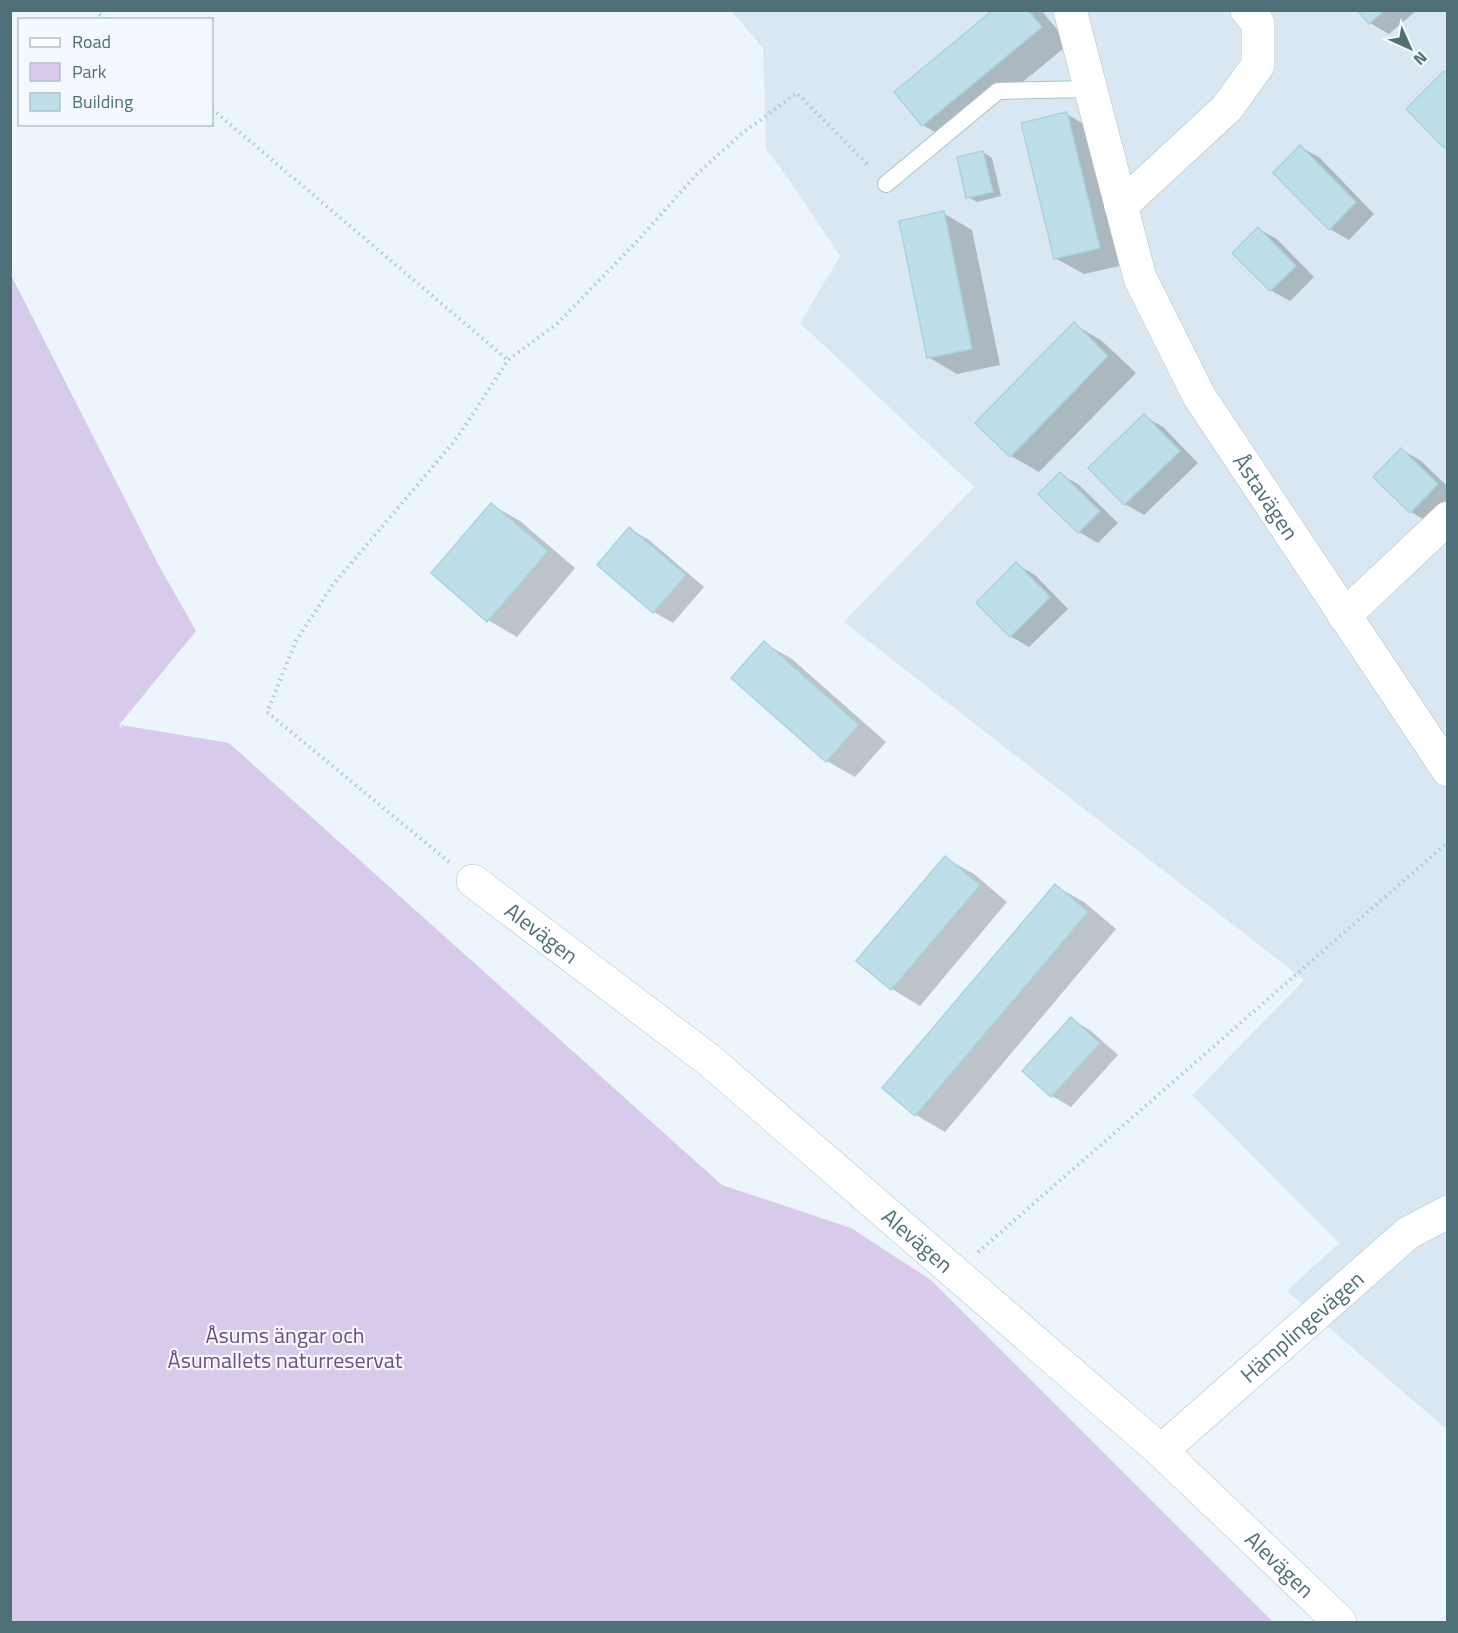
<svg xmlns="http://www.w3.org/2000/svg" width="1458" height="1633" font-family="'Titillium Web',sans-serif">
  <rect width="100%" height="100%" fill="#ecf5fc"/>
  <!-- residential -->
  <path fill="#d8e7f1" d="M731 11H1447V1430L1287 1291 1339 1243 1192 1095 1304 980 844 622 974 487 800 323 840 256 789 180 766 149 763 48Z"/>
  <!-- green -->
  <path fill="#d8caea" d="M11 275 157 562 196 631 119 725 123 730 121 725 229 743 722 1185 851 1228 931 1280 1273 1622H11Z"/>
  <!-- shadow -->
  <path fill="#0003" d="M996 10H1041L1069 44 951 141 923 125Z
    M1359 10H1417L1389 34 1370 23Z
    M1067 114 1095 131 1128 264 1084 274 1055 258Z
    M1301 147 1320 158 1374 214 1349 240 1330 229Z
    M983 152 992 158 1001 196 977 202 968 197Z
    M943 213 972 230 1000 365 957 374 928 357Z
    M1259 229 1278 240 1314 277 1290 301 1270 290Z
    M1074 324 1102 341 1136 373 1039 472 1011 456Z
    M1144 416 1163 427 1198 463 1144 515 1125 504Z
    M1402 450 1421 461 1448 487V505L1430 523 1411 512 1375 477Z
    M1060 474 1079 485 1118 523 1098 543 1079 532Z
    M492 505 520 521 575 568 517 637 488 620Z
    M630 529 649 540 704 587 673 623 654 612 599 564Z
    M1016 564 1035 575 1068 609 1029 647 1010 636Z
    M764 643 792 659 886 742 855 777 827 761Z
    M945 858 974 874 1007 902 920 1006 892 989Z
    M1055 886 1084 902 1116 929 945 1132 916 1115 884 1088Z
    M1071 1019 1090 1030 1118 1055 1071 1107 1052 1096 1025 1071Z"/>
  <!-- building -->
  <path fill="#bedfe9" stroke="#a6d4e2" stroke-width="1.5" d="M993 10H1028L1042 27 922 126 894 92Z
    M1357 10H1385L1369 24Z
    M1444 71 1448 74V144L1444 148 1406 109Z
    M1067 112 1100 248 1054 259 1021 123Z
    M1300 145 1356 202 1329 230 1273 173Z
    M983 151 993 192 966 198 957 157Z
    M944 211 972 349 927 358 899 221Z
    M1258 227 1296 266 1270 291 1232 253Z
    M1074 322 1108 356 1010 457 975 423Z
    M1144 414 1180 451 1124 505 1088 468Z
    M1401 448 1438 484 1410 513 1373 477Z
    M1060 472 1100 511 1078 533 1038 494Z
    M491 503 548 551 487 622 431 573Z
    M629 527 686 575 653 613 597 565Z
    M1016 562 1050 597 1010 637 976 603Z
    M764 641 859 725 826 762 731 678Z
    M945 856 980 885 891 990 856 961Z
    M1055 884 1088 912 915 1116 882 1088Z
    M1071 1017 1100 1043 1051 1097 1022 1071Z"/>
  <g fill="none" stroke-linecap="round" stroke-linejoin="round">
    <defs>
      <path id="lane" d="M886 184 998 91 1090 89"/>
      <g id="street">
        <path id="s1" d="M1070 10 1140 278 1199 396 1448 770"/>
        <path d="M1121 206 1227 108 1258 65V24L1247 10"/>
        <path d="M1344 616 1448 518"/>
        <path id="s2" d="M473 881 709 1060 1161 1451 1340 1622"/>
        <path id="s3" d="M1161 1451 1408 1233 1448 1212"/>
      </g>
    </defs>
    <!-- lane casing -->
    <use href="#lane" stroke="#acc2ca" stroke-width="18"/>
    <!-- street casing -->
    <use href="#street" stroke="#acc2ca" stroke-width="34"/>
    <!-- path -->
    <path stroke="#a7cbd6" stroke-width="4" stroke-dasharray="1.5 4.5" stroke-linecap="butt" d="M95 10 105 20
      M212 109 508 360
      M449 862 267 712 296 641 332 586 457 438 508 360 558 323 640 238 696 175 741 134 797 93 869 166
      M978 1252 1448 842"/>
    <!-- lane -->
    <use href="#lane" stroke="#fff" stroke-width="16"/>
    <!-- street -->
    <use href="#street" stroke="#fff" stroke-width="33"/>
  </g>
  <g text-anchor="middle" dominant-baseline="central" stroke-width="4.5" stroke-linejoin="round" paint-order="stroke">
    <!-- street labels -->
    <g font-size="22" fill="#4f6f77" stroke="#f3f9fe">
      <text stroke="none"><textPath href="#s1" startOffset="530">Åstavägen</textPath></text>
      <text stroke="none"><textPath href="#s2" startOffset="86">Alevägen</textPath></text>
      <text stroke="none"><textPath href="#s2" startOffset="572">Alevägen</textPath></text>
      <text stroke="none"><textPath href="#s3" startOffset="188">Hämplingevägen</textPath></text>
      <text stroke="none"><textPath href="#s2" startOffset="1058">Alevägen</textPath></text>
    </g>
    <!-- park labels -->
    <g font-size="22" fill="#6e4d88" stroke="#f3f9fe">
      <text x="285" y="1335">Åsums ängar och<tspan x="285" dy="25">Åsumallets naturreservat</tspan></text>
    </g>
  </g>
  <!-- border -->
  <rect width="1458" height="1633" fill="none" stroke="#4f6f77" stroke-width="24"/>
  <!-- legend -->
  <rect x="18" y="18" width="195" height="108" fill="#f3f9fe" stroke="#b1c2c8" stroke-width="1.5"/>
  <rect x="30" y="38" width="30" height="9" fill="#ffffff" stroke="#b1c2c8" stroke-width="1.5"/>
  <text x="72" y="48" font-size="18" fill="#4f6f77">Road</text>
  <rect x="30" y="63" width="30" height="18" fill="#d8caea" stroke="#b1c2c8" stroke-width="1.5"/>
  <text x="72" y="78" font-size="18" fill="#4f6f77">Park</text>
  <rect x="30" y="93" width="30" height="18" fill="#bedfe9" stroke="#b1c2c8" stroke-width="1.5"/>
  <text x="72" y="108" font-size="18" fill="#4f6f77">Building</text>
  <!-- north arrow -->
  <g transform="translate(1410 48) rotate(135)" stroke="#f3f9fe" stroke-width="4.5" paint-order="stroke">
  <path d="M0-4.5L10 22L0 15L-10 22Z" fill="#4f6f77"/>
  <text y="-9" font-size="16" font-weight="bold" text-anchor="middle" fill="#4f6f77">N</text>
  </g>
</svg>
